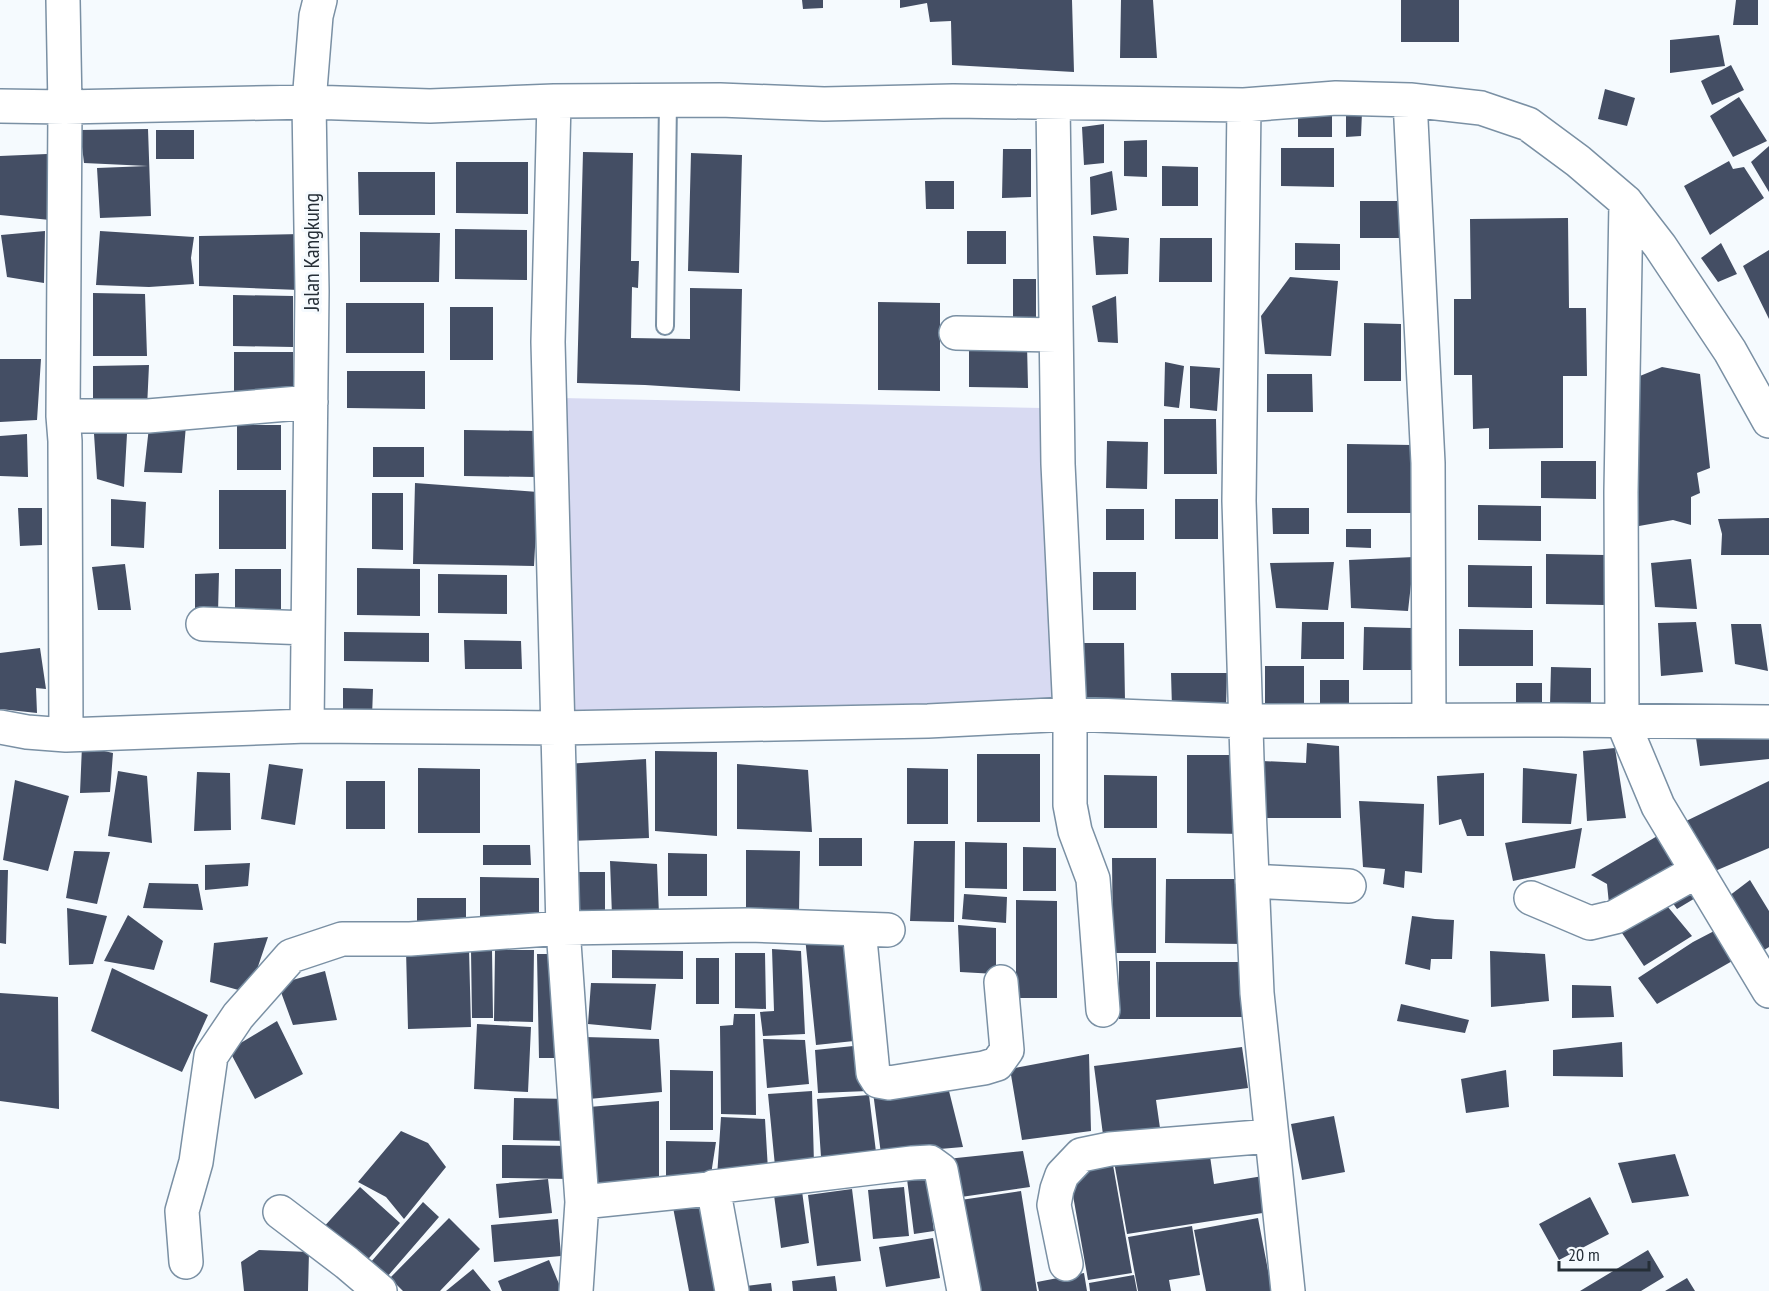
<svg xmlns="http://www.w3.org/2000/svg" width="1769" height="1291" font-family="'PT Sans Narrow',sans-serif">
  <rect width="100%" height="100%" fill="#f5fafe"/>
  <!-- green -->
  <path fill="#d8daf2" d="M561 398 1042 408 1060 704 566 719Z"/>
  <!-- building -->
  <path fill="#444e64" d="M802 0H823V8L803 9Z
    M900 0H1072L1074 72 952 65 951 21 930 22 927 3 900 8Z
    M1121 0H1153L1157 58H1120Z
    M1401 0H1459V42H1401Z
    M1736 0H1758V25H1733Z
    M1719 35 1725 66 1670 73V40Z
    M1731 65 1744 90 1712 105 1701 81Z
    M1605 89 1635 98 1627 126 1598 119Z
    M1739 97 1767 141 1733 157 1710 116Z
    M1346 112H1362L1361 136 1346 137Z
    M1298 113H1332V137H1298Z
    M1104 124V163L1084 165 1082 127Z
    M148 129 151 216 100 218 97 168 148 166 84 163 80 130Z
    M156 130H194V159H156Z
    M1147 140V177L1124 176V141Z
    M1769 146V192L1751 162Z
    M1281 148H1334V187L1281 186Z
    M1003 149H1031V197L1002 198Z
    M583 152 633 153 631 261H639L638 288 632 287 631 338 690 339V288L742 289 740 391 645 385 577 383Z
    M691 153 742 155 739 273 688 271Z
    M47 154 50 220 0 215V156Z
    M1729 161 1733 169 1744 167 1764 198 1710 235 1684 186Z
    M456 162H528V214L456 213Z
    M1162 166 1198 167V206H1162Z
    M1112 171 1117 210 1091 215 1090 177Z
    M358 172H435V215H359Z
    M925 181H954V209H926Z
    M1360 201H1400V238H1360Z
    M1568 218 1569 308H1586L1587 376H1563V448L1489 449V428L1473 429 1472 375H1454V299H1471L1470 219Z
    M455 229 527 230V280L455 279Z
    M45 231 44 283 7 277 1 235Z
    M100 231 194 237 191 258 194 284 149 287 96 285Z
    M967 231H1006V264H967Z
    M360 232 440 233 439 282H360Z
    M301 234 299 290 199 286V236Z
    M1093 236 1129 238 1128 274 1096 275Z
    M1160 238H1212V282H1159Z
    M1295 243 1340 244V270H1295Z
    M1721 243 1737 274 1718 282 1701 258Z
    M1769 250V319L1743 266Z
    M1290 277 1338 281 1331 356 1265 354 1261 316Z
    M1013 279H1036V318H1013Z
    M93 293 145 294 147 356H93Z
    M233 295 293 296V347L233 346Z
    M1116 296 1118 343 1098 342 1092 306Z
    M878 302 940 303V391L878 390Z
    M346 303H424V353H346Z
    M450 307H493V360H450Z
    M1364 323 1401 324V381H1364Z
    M969 343 1027 344 1028 388 969 387Z
    M234 352H293V396H234Z
    M0 359H41L37 420 0 422Z
    M1165 362 1184 366 1179 408 1164 406Z
    M149 365 147 408 93 411V366Z
    M1190 366 1220 368 1217 411 1190 408Z
    M1662 367 1700 374 1710 468 1697 473 1700 493 1691 497V525L1673 520 1639 526 1635 378Z
    M347 371H425V409L347 408Z
    M1267 374H1312L1313 412H1267Z
    M1164 419H1216L1217 474H1164Z
    M186 425 182 473 144 472 149 427Z
    M237 425H281V470H237Z
    M464 430 536 431V477L464 476Z
    M27 434 28 477 0 476V436Z
    M94 434H127L124 487 97 479Z
    M1107 441 1148 442 1147 489 1106 488Z
    M1347 444 1412 445V513H1347Z
    M373 447H424V477H373Z
    M1541 461H1596V499L1541 498Z
    M415 483 538 492 534 566 413 564Z
    M219 490H286V549H219Z
    M372 493H403V550L372 549Z
    M111 499 146 502 144 548 111 546Z
    M1175 499H1218V539H1175Z
    M1478 505 1541 506V541L1478 540Z
    M18 508H42V545L20 546Z
    M1272 508H1309V534H1273Z
    M1106 509H1144V540H1106Z
    M1769 518V555H1721L1722 534 1718 519Z
    M1346 529H1371V548L1346 547Z
    M1546 554 1605 555V605L1546 604Z
    M1414 557 1408 611 1351 608 1349 560Z
    M1691 559 1697 609 1655 607 1651 563Z
    M1334 562 1328 610 1276 608 1270 563Z
    M125 564 131 610H98L92 567Z
    M1468 565 1532 566V608L1468 607Z
    M357 568 420 569V616L357 615Z
    M235 569H281V619H235Z
    M1093 572H1136V610H1093Z
    M219 573 218 613H195V574Z
    M438 574 507 575V614L438 613Z
    M1302 622H1344V659H1301Z
    M1696 622 1703 672 1661 676 1658 623Z
    M1731 624H1761L1768 671 1735 664Z
    M1364 627 1412 628V670H1363Z
    M1459 629 1533 630V666H1459Z
    M344 632 429 633V662L344 661Z
    M464 640 521 641 522 669H465Z
    M1082 643H1124L1125 701 1082 700Z
    M40 648 46 689 36 688 37 713 0 709V653Z
    M1265 666H1304V705H1265Z
    M1551 667 1591 668V705H1550Z
    M1171 673H1227L1226 708H1172Z
    M1320 680H1349V708H1320Z
    M1516 683H1542V704H1516Z
    M343 688 373 689 372 717 343 716Z
    M1769 730V759L1700 766 1695 731Z
    M1307 743 1339 746 1341 818H1267L1262 761 1306 763Z
    M82 746 113 753 110 792 80 793Z
    M1615 748 1626 818 1587 821 1583 751Z
    M655 751 717 752V836L655 831Z
    M977 754H1040V822H977Z
    M1187 755H1243V834L1187 833Z
    M646 759 649 838 570 841 565 764Z
    M269 764 303 769 295 825 261 819Z
    M737 764 808 770 812 832 737 829Z
    M418 768 480 769V833H418Z
    M907 768 948 769V824H907Z
    M1523 768 1577 774 1571 824 1522 823Z
    M118 771 147 776 152 843 108 836Z
    M197 772 230 773 231 830 194 831Z
    M1484 773V836H1467L1461 819 1439 825 1437 776Z
    M1104 775 1157 776V828H1104Z
    M15 780 69 796 48 871 3 860Z
    M346 781H385V829H346Z
    M1769 781V848L1708 874 1699 842 1684 822Z
    M1359 801 1424 804 1422 873 1405 871 1404 888 1383 884 1385 869 1363 867Z
    M1582 828 1575 868 1513 881 1505 843Z
    M1659 835 1678 872 1609 904 1607 884 1591 875Z
    M819 838H862V866H819Z
    M914 841H955L954 922 910 921Z
    M965 842 1007 843V889L965 888Z
    M483 845H530L531 865H483Z
    M1023 847 1056 848V891H1023Z
    M746 850 800 851 799 913 746 912Z
    M74 851 110 852 97 904 66 898Z
    M668 853 707 854V896H668Z
    M1112 858H1156V953H1113Z
    M610 861 657 864 659 915 612 916Z
    M250 863 248 886 205 890V865Z
    M0 870H8L6 944 0 943Z
    M575 872H605V910H575Z
    M480 877 539 878V920H480Z
    M1166 879H1244V944L1165 943Z
    M1750 880 1769 911V947L1758 954 1725 899Z
    M149 883 198 884 203 910 143 908Z
    M1688 883 1697 897 1677 909 1667 895Z
    M964 894 1007 897 1006 923 962 919Z
    M417 898H466V924H417Z
    M1016 900 1057 901V998H1016Z
    M1668 907 1692 936 1644 966 1622 933Z
    M67 908 107 916 93 964 69 965Z
    M128 915 163 941 154 970 104 961Z
    M1412 916 1435 919 1454 920 1452 959H1431L1430 970 1405 964Z
    M958 925 996 928V974L960 972Z
    M1716 930 1734 960 1657 1004 1638 978 1693 942Z
    M268 937 249 993 210 982 214 943Z
    M805 937H849L854 1041 816 1045Z
    M469 949 471 1027 408 1029 406 950Z
    M772 949 801 951 805 1034 763 1036 760 1012 774 1011Z
    M471 950H492L493 1018H472Z
    M495 950H534L533 1022 494 1021Z
    M612 950 683 951V979L612 978Z
    M1490 951 1545 954 1549 1001 1491 1007Z
    M735 953H765L766 1009 735 1008Z
    M537 954H561L562 1058H539Z
    M696 958H719V1004H696Z
    M1119 961H1150V1019H1119Z
    M1156 962H1244V1017H1156Z
    M112 968 208 1015 182 1072 91 1031Z
    M325 971 337 1020 293 1025 278 984Z
    M591 983 656 984 651 1030 588 1024Z
    M1572 985 1611 986 1614 1017 1572 1018Z
    M0 993 58 997 59 1109 0 1101Z
    M1401 1004 1469 1020 1465 1033 1397 1021Z
    M734 1014H755L756 1115 721 1114 720 1026 733 1025Z
    M277 1021 303 1074 255 1099 229 1050Z
    M477 1024 531 1027 528 1092 474 1089Z
    M584 1037 659 1039 662 1092 589 1099Z
    M763 1039 805 1040 809 1084 767 1088Z
    M1622 1042 1623 1077 1553 1076V1050Z
    M863 1045 868 1091 818 1093 815 1050Z
    M1242 1047 1248 1088 1156 1100 1162 1142 1105 1150 1094 1066Z
    M1089 1054 1091 1131 1022 1140 1010 1069Z
    M670 1070 713 1071V1130H670Z
    M1506 1070 1509 1107 1466 1113 1461 1079Z
    M948 1087 963 1147 881 1154 873 1092Z
    M812 1091 814 1164 775 1166 768 1094Z
    M869 1095 876 1152 821 1157 817 1099Z
    M514 1098 571 1099V1141L513 1140Z
    M659 1101V1183H596L589 1107Z
    M1334 1116 1345 1172 1302 1180 1291 1124Z
    M721 1117 765 1119 768 1170 717 1177Z
    M401 1131 428 1143 446 1167 404 1219 386 1197 358 1182Z
    M666 1141 716 1142 710 1181H666Z
    M1208 1142 1214 1184 1263 1176 1269 1212 1127 1234 1113 1156Z
    M502 1145 571 1146 570 1179 502 1178Z
    M1023 1151 1030 1187 954 1198 947 1159Z
    M1675 1154 1689 1196 1632 1203 1618 1163Z
    M1113 1165 1132 1273 1088 1280 1069 1173Z
    M927 1177 934 1231 914 1234 907 1179Z
    M548 1179 552 1213 499 1218 496 1184Z
    M360 1187 400 1223 362 1266 321 1230Z
    M904 1187 909 1236 873 1239 868 1190Z
    M709 1189 728 1291H689L671 1197Z
    M852 1189 861 1261 817 1266 808 1195Z
    M802 1191 809 1243 781 1248 774 1195Z
    M1021 1191 1037 1291H968L954 1201Z
    M1590 1197 1609 1234 1559 1260 1539 1224Z
    M423 1202 439 1217 380 1285 364 1270Z
    M449 1218 480 1249 440 1291H403L390 1278Z
    M1258 1218 1272 1291H1206L1194 1230Z
    M558 1219 561 1256 494 1262 491 1225Z
    M1192 1226 1200 1275 1169 1280 1171 1291H1138L1128 1237Z
    M933 1238 940 1278 886 1287 879 1247Z
    M259 1250 309 1252 308 1291H244L241 1262Z
    M1648 1250 1664 1277 1641 1291H1580Z
    M549 1260 562 1291H502L498 1281Z
    M473 1269 491 1291H446Z
    M1084 1273 1087 1291H1039L1037 1282Z
    M1134 1275 1137 1291H1090L1089 1283Z
    M835 1276 837 1291H793L792 1281Z
    M1687 1278 1695 1291H1665Z
    M771 1283 772 1291H747L746 1286Z"/>
  <g fill="none" stroke-linecap="round" stroke-linejoin="round">
    <defs>
      <path id="service" d="M665 326 668 101"/>
      <path id="minor" d="M63 0 65 107 63 416 65 441 66 735
        M1410 100 1428 463 1429 720
        M554 101 548 342 563 928 582 1202 576 1291
        M1053 103 1058 464 1070 714V805L1075 831 1093 879 1103 1010
        M1244 105 1239 501 1247 760 1257 993 1288 1291
        M0 106 65 107 309 102 430 106 554 101 720 100 824 104 953 101 1244 105 1336 98 1410 100 1481 108 1528 124 1578 161 1626 202 1660 246 1730 351 1769 421
        M1626 202 1621 492 1622 720 1658 806 1769 991
        M956 333 1056 335
        M63 416H148L311 402
        M203 624 308 628
        M307 726 312 291 309 102 316 16 320 0
        M0 727 27 732 66 735 307 726 558 728 928 721 1070 714 1245 721 1561 720 1769 722
        M1252 881 1349 886
        M1531 898 1590 923 1615 917 1697 871
        M859 929 873 1073 878 1081 889 1083 984 1068 997 1064 1007 1050 1001 982
        M713 1187 732 1291
        M582 1202 709 1189 713 1187 912 1163 930 1162 941 1170 964 1291
        M280 1212 347 1263 380 1291
        M186 1262 182 1211 196 1162 211 1056 238 1016 291 956 342 939H410L563 928 748 925 888 930
        M1066 1264 1054 1205 1057 1189 1062 1175 1081 1155 1110 1149 1271 1136"/>
    </defs>
    <!-- service casing -->
    <use href="#service" stroke="#7a90a4" stroke-width="20"/>
    <!-- minor casing -->
    <use href="#minor" stroke="#7a90a4" stroke-width="36"/>
    <!-- service -->
    <use href="#service" stroke="#fff" stroke-width="16"/>
    <!-- minor -->
    <use href="#minor" stroke="#fff" stroke-width="33"/>
  </g>
  <g text-anchor="middle" dominant-baseline="central" stroke-width="6" stroke-linejoin="round" paint-order="stroke">
    <!-- street labels -->
    <g font-size="22" fill="#252e37" stroke="#f5fafe">
      <text transform="translate(311 252) rotate(-90)">Jalan Kangkung</text>
    </g>
  </g>
  <!-- scale -->
  <path d="M1559 1261v9h90v-9" fill="none" stroke="#252e37" stroke-width="3"/>
  <text x="1568" y="1261" font-size="18" fill="#252e37" stroke="#f5fafe" stroke-width="4.5" paint-order="stroke">20 m</text>
</svg>
